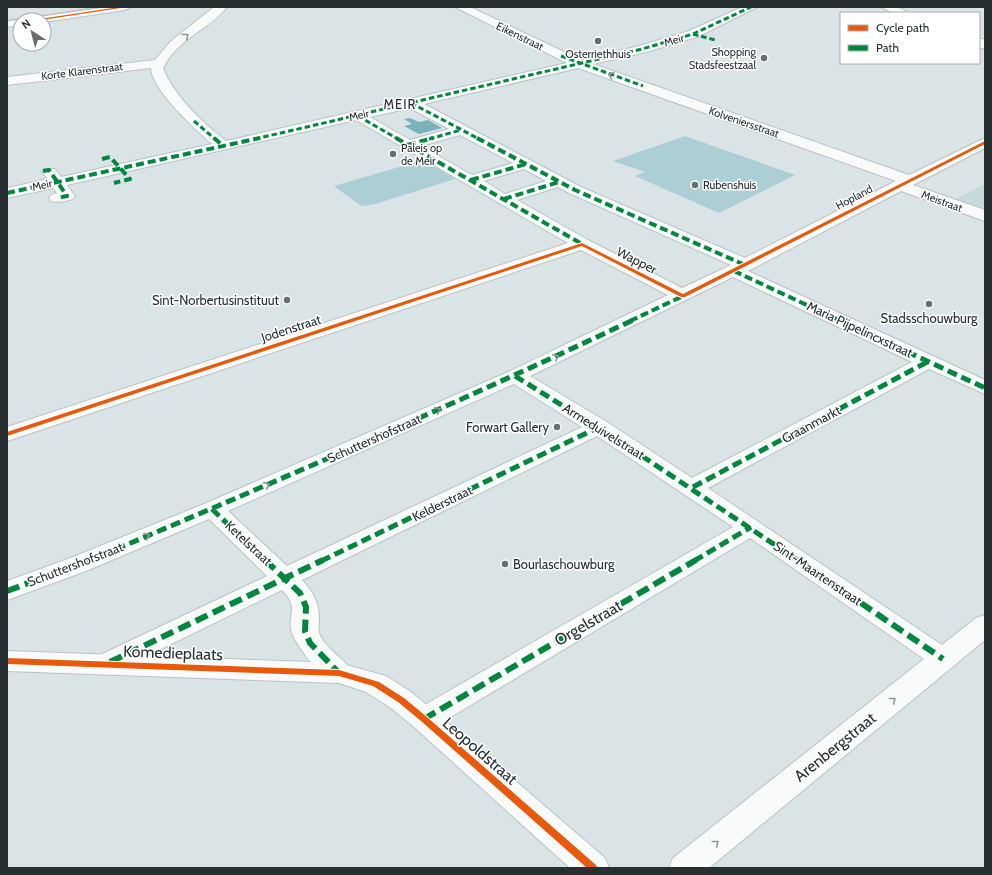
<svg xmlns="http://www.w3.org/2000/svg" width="992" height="875" font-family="Cabin,sans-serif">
  <rect width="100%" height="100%" fill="#dae4e6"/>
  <!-- built -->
  <path fill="#c6dade" d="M985 184V212L952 201Z"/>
  <!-- green -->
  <path fill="#abcfd5" d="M685 136 795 175 719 213 635 176 645 172 613 161Z
    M423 160 455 179 372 205 361 206 334 186Z"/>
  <!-- water -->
  <path fill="#79b2ba" d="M410 118 419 122 428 120 442 128 419 134 404 126 412 124 404 119Z"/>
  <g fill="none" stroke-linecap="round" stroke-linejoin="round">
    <defs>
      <path id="street" d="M102 7H131L125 10 44 22V20H29L35 17Z
        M214 7H227C210 29 175 40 163 69 176 98 201 121 226 141L567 63 455 7H470L581 60 639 46 689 31 742 7H757L697 37 646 52 593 64 909 175 985 138V148L913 185 985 210V221L901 191 748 271 985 380V394L929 369 708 488 942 645 976 618 985 615V640L709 868H669L673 858 924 659 750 538 434 727 424 730 414 727 409 719 414 711 733 527 597 436 302 580C313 591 319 603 319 618 319 623 318 629 319 633 325 649 345 658 353 673L349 680C342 682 338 684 331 681 320 676 296 645 292 633 286 615 301 609 282 590L118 670 108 673 98 670 94 663 98 656 267 576 209 519 86 571 7 600V581L68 559 204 504 508 372 668 295 581 250 7 441V427L568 243 356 120 67 185 75 196 73 199C65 201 59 203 51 201L49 198 51 195 57 193 53 188 7 198V188L48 179 42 172 45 169H55L61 177 212 144C196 130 151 89 151 68L7 85V77L155 60 170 42ZM578 68 896 181 745 258 581 187 424 104ZM410 108 449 129 410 140 370 117ZM460 135 513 163 472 175 421 146ZM524 169 546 181 505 194 484 181ZM558 187 569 193 731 265 682 288 588 240 517 200ZM733 277 912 362 692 478 607 422 530 376ZM514 384 582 427 287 566 228 511Z
        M881 7H897L909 13H893Z
        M20 19 24 20H20V25L7 27V21Z
        M979 38 985 40V49L979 47Z"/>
      <path id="secondary" d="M7 651 339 663 386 676 411 692 434 711 605 858 609 868H570L414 727 391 708 366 692 339 683 7 671Z"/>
    </defs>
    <!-- street casing -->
    <use href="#street" stroke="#bac2c3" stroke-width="2"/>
    <!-- secondary casing -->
    <use href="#secondary" stroke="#bac2c3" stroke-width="2"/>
    <!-- street -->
    <use href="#street" fill="#f9fbfb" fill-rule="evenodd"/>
    <!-- secondary -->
    <use href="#secondary" fill="#f9fbfb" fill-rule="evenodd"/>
    <!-- tram -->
    <path stroke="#bec0c1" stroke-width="1" d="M7 21 105 7"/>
    <!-- quiet-far3 -->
    <path stroke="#00873e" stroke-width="3" stroke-dasharray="5.5 3" stroke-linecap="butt" d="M693 34 715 40
      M561 56 643 86
      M411 103 479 139
      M358 116 398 139
      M194 121 215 139
      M255 139 642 49 693 34 751 7
      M429 139 461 130"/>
    <!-- quiet-far2 -->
    <path stroke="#00873e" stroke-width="4" stroke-dasharray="8 4" stroke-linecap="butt" d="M214 138 223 146
      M396 138 582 244
      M477 138 575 190 745 265
      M408 145 433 138
      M102 159 110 157 130 179 114 183
      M43 171 49 170 67 196 57 198
      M471 180 526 164
      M7 193 260 138
      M504 199 559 182
      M734 271 841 321
      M630 321 683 296"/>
    <!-- quiet-far1 -->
    <path stroke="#00873e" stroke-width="5" stroke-dasharray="10 5" stroke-linecap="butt" d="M839 320 985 388
      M515 376 624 444 799 561
      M693 487 929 361
      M212 509 266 561
      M88 561C271 484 453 405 633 320
      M321 561 599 427
      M694 561 751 527"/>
    <!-- quiet -->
    <path stroke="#00873e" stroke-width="6" stroke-dasharray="13 6" stroke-linecap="butt" d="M265 560 300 593 306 607 305 631 310 643 339 673
      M798 560 943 659
      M7 591 90 560
      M110 662 323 560
      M424 719 696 560"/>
    <defs>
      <path id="cycleway" d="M119 7H127L42 20H33Z
        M985 141V144L685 297H681L582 246 7 436V432L582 243 683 294Z
        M7 658 339 670 379 682 404 698 427 717 596 865 597 868H587L421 721 398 702 373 686 339 676 7 664Z"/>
    </defs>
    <!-- cycleway casing -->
    <use href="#cycleway" stroke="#fff" stroke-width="2"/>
    <!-- cycleway -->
    <use href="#cycleway" fill="#e8590c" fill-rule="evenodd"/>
  </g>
  <!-- one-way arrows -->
  <defs><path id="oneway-chevron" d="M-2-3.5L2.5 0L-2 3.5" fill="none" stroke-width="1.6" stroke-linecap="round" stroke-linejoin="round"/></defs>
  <g stroke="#909596">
    <use href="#oneway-chevron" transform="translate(186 36) rotate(-39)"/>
    <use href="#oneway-chevron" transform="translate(611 75) rotate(-160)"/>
    <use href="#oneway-chevron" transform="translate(556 357) rotate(-26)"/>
    <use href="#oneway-chevron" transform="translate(438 410) rotate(-24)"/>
    <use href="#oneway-chevron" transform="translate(267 485) rotate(-24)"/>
    <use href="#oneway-chevron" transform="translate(147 536) rotate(-23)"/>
    <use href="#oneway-chevron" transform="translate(893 700) rotate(-39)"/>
    <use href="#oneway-chevron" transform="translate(716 843) rotate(-39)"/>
  </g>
  <!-- markers -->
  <g fill="#666e70" stroke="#fff" stroke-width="1.5">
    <circle cx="598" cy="41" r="4"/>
    <circle cx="764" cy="58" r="4"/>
    <circle cx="393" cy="154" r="4"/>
    <circle cx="695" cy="185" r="4"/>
    <circle cx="287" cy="300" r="4"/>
    <circle cx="929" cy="304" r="4"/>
    <circle cx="557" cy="427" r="4"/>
    <circle cx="505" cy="564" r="4"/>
  </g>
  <g text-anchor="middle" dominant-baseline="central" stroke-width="3" stroke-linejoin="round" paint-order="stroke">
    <!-- far-street labels -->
    <g font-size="11" fill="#272f30" stroke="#fff">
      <text transform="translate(520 36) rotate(26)">Eikenstraat</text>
      <text transform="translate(674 40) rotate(-16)">Meir</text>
      <text transform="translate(82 71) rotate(-7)">Korte Klarenstraat</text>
      <text transform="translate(359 115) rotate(-13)">Meir</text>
      <text transform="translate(744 122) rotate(19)">Kolveniersstraat</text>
      <text transform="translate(42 185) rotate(-12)">Meir</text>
      <text transform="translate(854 197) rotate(-28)">Hopland</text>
      <text transform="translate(942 201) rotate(20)">Meistraat</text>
    </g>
    <!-- far-poi labels -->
    <g font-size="11" fill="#272f30" stroke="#fff" text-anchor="start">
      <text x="756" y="52" text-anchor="end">Shopping<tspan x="756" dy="13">Stadsfeestzaal</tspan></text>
      <text x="598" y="54" text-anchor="middle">Osterriethhuis</text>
      <text x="401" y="148">Paleis op<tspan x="401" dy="13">de Meir</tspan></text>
      <text x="703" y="185">Rubenshuis</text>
    </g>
    <!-- far-quarter labels -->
    <g font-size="13" letter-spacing="1" fill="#272f30" stroke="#fff">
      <text x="400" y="104">MEIR</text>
    </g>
    <!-- street labels -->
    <g font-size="13" fill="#272f30" stroke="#fff">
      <text transform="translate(637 260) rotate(27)">Wapper</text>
      <text transform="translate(291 328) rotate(-18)">Jodenstraat</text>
      <text transform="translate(860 329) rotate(25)">Maria Pijpelincxstraat</text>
      <text transform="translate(811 424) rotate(-28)">Graanmarkt</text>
      <text transform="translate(604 431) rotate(32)">Armeduivelstraat</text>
      <text transform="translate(374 438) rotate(-24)">Schuttershofstraat</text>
      <text transform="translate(442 503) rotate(-26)">Kelderstraat</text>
      <text transform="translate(249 543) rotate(43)">Ketelstraat</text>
      <text transform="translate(75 564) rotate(-21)">Schuttershofstraat</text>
      <text transform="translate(818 573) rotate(34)">Sint-Maartenstraat</text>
    </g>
    <!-- poi labels -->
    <g font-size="13" fill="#272f30" stroke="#fff" text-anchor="end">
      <text x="279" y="300">Sint-Norbertusinstituut</text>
      <text x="929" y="318" text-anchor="middle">Stadsschouwburg</text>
      <text x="549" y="427">Forwart Gallery</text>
      <text x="513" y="564" text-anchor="start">Bourlaschouwburg</text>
    </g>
    <!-- near-street labels -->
    <g font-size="16" fill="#272f30" stroke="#fff">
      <text transform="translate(588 623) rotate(-30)">Orgelstraat</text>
      <text transform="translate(173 653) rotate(2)">Komedieplaats</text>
      <text transform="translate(835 747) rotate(-39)">Arenbergstraat</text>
      <text transform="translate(480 751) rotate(41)">Leopoldstraat</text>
    </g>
  </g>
  <!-- border -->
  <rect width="992" height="875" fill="none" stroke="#272f30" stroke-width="16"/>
  <!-- legend -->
  <rect x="840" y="12" width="140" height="52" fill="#ffffff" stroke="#a9acac"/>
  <rect x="848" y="25" width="20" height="6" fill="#e8590c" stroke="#a9acac"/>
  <text x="876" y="32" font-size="12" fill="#272f30">Cycle path</text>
  <rect x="848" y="45" width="20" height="6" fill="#00873e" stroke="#a9acac"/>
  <text x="876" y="52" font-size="12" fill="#272f30">Path</text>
  <!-- north arrow -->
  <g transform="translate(32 32) rotate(324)"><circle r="19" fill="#ffffff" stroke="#a9acac"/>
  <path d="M0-3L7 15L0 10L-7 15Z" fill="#666e70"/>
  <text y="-6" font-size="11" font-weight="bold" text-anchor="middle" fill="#272f30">N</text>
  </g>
</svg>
